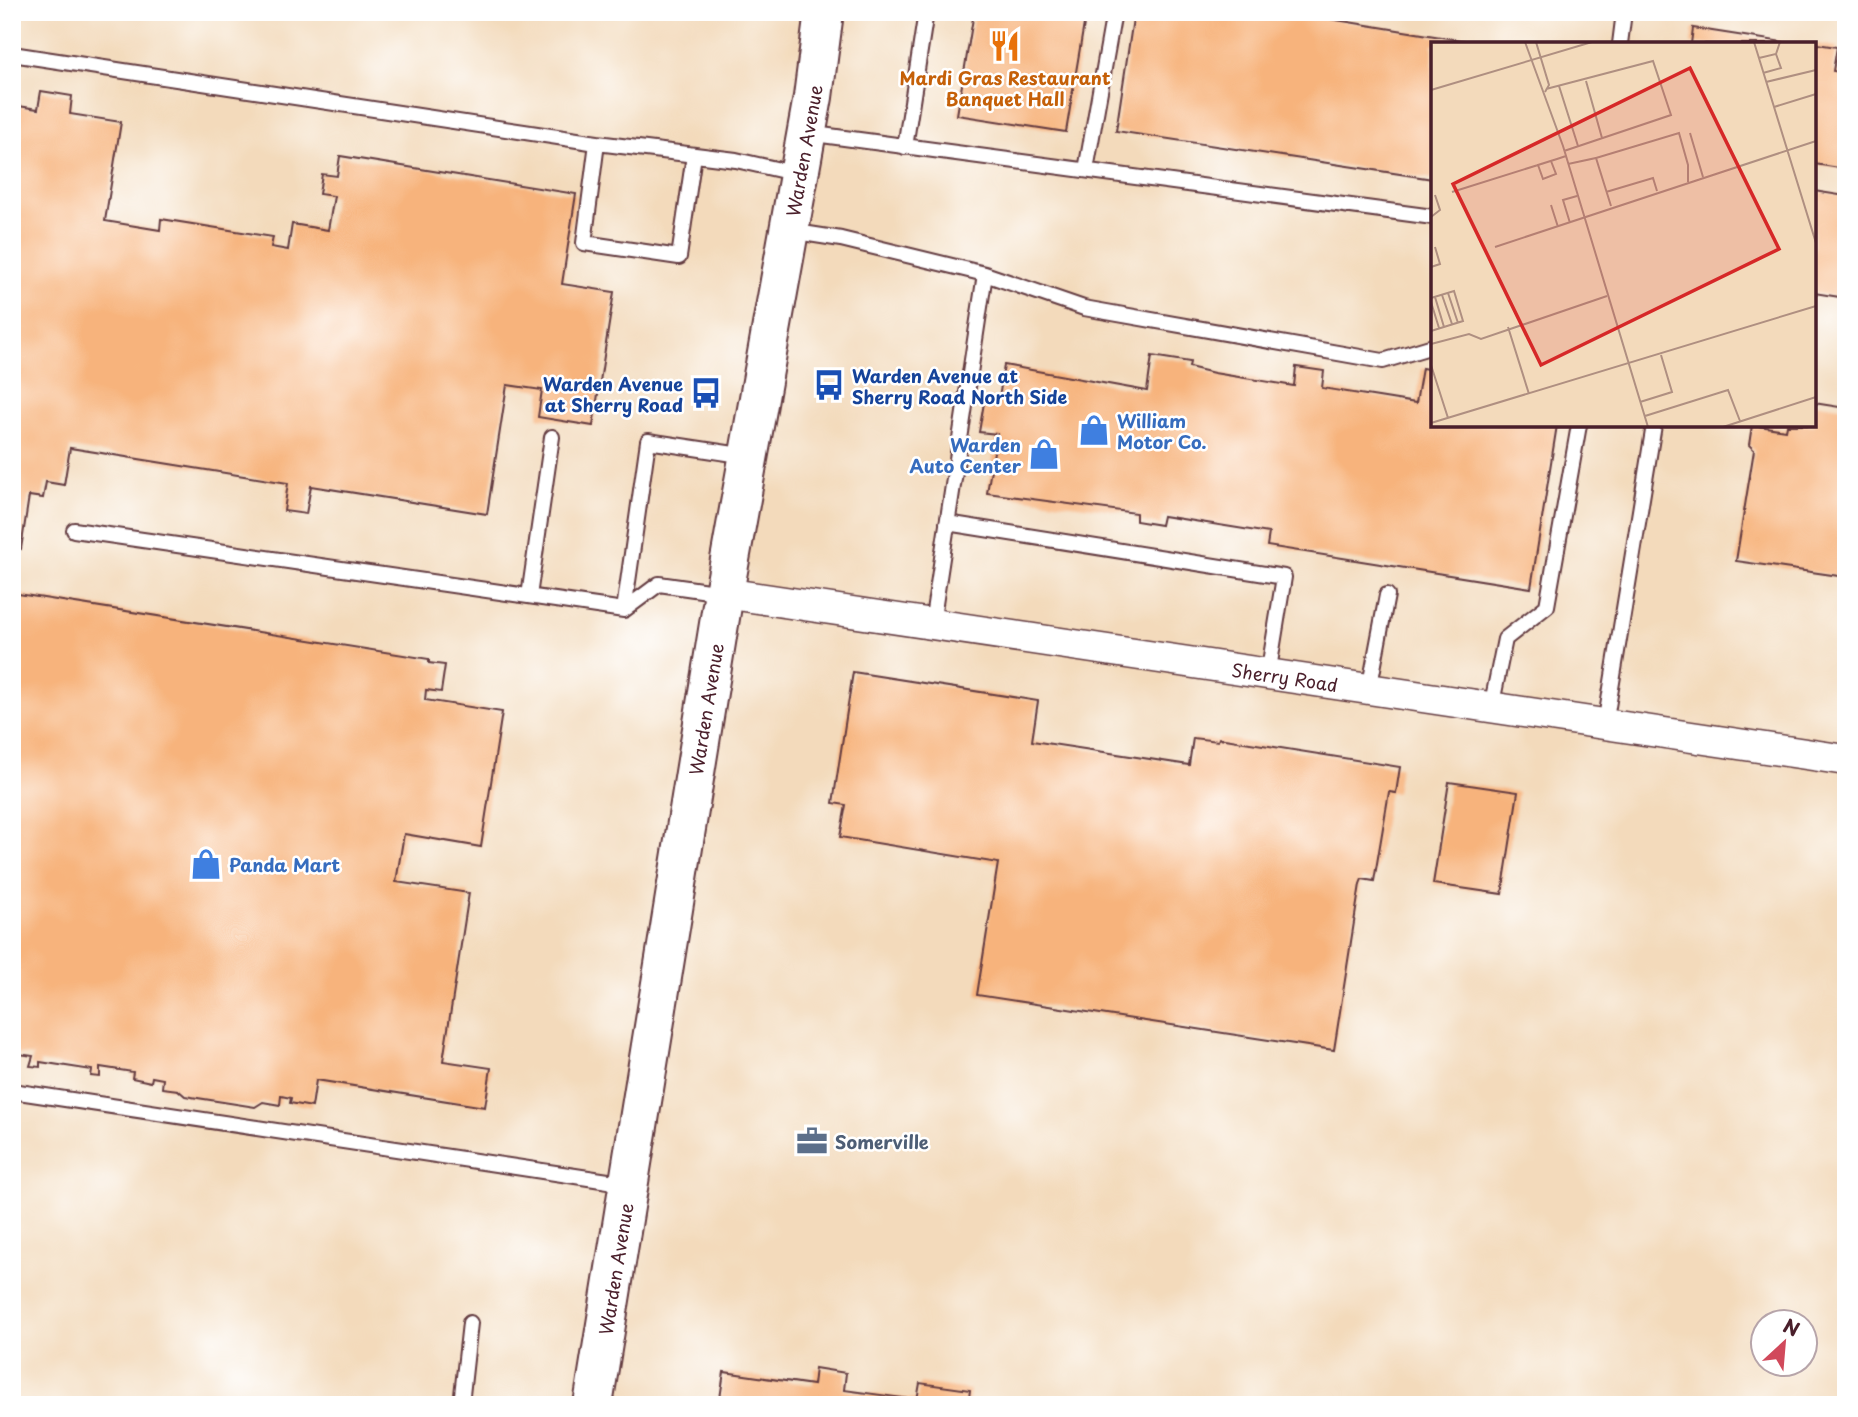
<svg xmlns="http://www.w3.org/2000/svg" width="1858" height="1417" font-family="'Playpen Sans',sans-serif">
  <rect width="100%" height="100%" fill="#fff"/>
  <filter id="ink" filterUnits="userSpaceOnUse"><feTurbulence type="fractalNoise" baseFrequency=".0143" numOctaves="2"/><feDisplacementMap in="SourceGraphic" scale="14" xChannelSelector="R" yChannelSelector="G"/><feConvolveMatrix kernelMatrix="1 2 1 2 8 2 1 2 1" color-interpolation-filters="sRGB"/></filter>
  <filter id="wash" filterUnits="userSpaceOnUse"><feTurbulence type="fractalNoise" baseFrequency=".00686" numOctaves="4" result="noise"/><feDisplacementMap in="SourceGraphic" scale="28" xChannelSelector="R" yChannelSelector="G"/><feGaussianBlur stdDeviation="1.57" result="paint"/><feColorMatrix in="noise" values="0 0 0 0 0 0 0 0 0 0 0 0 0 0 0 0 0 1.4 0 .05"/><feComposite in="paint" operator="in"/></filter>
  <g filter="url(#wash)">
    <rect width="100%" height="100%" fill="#f3dabb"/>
    <g id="blocks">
      <!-- building -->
      <path fill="#f7b37c" d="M974 12H1086L1066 132 957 115Z
        M1134 12H1287L1484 44H1433V179L1116 131Z
        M1693 28 1783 42V44H1691Z
        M1817 44 1837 47 1833 71 1846 73V169L1814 164V47Z
        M41 91 72 96 70 114 121 122 105 221 160 230 161 219 273 237 271 247 288 250 292 224 328 230 334 196 319 194 322 174 337 176 340 156 576 194 562 284 614 292 593 426 538 417 542 390 507 385 487 514 311 486 306 514 284 511 288 483 70 448 64 485 46 482 43 498 29 496 21 549 12 547V105L38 109Z
        M1814 191 1846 196V298L1814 293Z
        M1152 356 1190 362 1189 367 1214 373 1294 386 1296 367 1324 371 1322 388 1416 403 1422 368 1433 370V425H1557L1531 588 1267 546 1269 533 1163 516 1161 525 1136 521V513L987 493 997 434 979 432 985 397 999 399 1004 365 1147 391Z
        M1814 403 1846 408V577L1736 561 1754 450 1749 445 1752 425 1786 430 1787 425H1814Z
        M12 593 429 659V663L445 665 441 692 426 690 425 700 502 712 481 847 404 834 396 882 469 893 443 1061 491 1068 485 1107 316 1080 312 1107 290 1103 291 1098 281 1096 280 1105 263 1102 255 1107 185 1096 178 1090 162 1088 163 1079 152 1077 151 1082 132 1078 133 1072 100 1067V1077L91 1076 92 1070 40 1062V1067L30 1066 33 1056 12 1053Z
        M853 672 1038 701 1032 741 1189 765 1193 738 1218 741 1219 738 1400 767 1396 793 1389 792 1374 881 1362 879 1360 884 1334 1050 977 995 998 863 840 837 846 805 833 803Z
        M1449 782 1518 792 1502 894 1433 884Z
        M815 1368 846 1373 844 1390 917 1400 920 1383 970 1390 968 1405H719L724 1372 813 1385Z"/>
    </g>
  </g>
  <g filter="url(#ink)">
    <use href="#blocks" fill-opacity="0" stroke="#633b41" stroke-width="2"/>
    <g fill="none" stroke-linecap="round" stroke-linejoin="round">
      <defs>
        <path id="lane" d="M1620 44 1624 12
          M12 54 597 143
          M807 133 1433 217
          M905 147 926 12
          M694 155 679 257 584 243 597 143 736 160 798 174
          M1086 170 1114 12
          M790 231 841 239 985 274 932 624
          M985 274 1084 308 1383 361 1433 346
          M947 523 1284 577 1268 675
          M74 530 624 610 659 584 722 593
          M529 596 552 437
          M624 610 648 441 747 456
          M1369 690 1387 595
          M1491 708 1505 639 1547 606 1579 425
          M1605 725 1654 425
          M12 1091 628 1184
          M462 1395 470 1323"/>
        <g id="street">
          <path id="s1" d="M724 593 1846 760"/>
        </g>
        <g id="secondary">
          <path id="s2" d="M593 1405 724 593 813 97 824 12"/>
        </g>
      </defs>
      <!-- lane casing -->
      <use href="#lane" stroke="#633b41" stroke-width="18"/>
      <!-- street casing -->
      <use href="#street" stroke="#633b41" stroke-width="33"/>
      <!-- secondary casing -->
      <use href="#secondary" stroke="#633b41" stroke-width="42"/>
      <!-- lane -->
      <use href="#lane" stroke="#fff" stroke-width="14"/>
      <!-- street -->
      <use href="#street" stroke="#fff" stroke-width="30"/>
      <!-- secondary -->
      <use href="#secondary" stroke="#fff" stroke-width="38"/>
    </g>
  </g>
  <!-- icons -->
  <defs>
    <symbol id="restaurant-bare" viewBox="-9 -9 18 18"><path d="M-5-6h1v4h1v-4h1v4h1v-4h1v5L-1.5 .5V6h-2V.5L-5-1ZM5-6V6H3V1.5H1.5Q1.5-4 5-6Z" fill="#e8710a" stroke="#fff" stroke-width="2.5" paint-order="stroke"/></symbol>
    <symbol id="bus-bare" viewBox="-9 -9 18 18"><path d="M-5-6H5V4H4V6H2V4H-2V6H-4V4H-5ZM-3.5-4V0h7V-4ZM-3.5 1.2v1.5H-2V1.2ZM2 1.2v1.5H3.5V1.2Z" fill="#1a4fb4" stroke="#fff" stroke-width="2.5" paint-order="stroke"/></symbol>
    <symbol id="shop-bare" viewBox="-9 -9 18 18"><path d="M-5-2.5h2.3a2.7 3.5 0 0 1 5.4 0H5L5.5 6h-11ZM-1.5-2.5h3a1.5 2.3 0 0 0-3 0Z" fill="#3f7fe0" stroke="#fff" stroke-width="2.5" paint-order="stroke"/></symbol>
    <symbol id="office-bare" viewBox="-9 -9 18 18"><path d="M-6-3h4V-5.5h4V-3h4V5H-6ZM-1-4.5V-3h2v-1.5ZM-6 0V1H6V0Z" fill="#5c6f8a" stroke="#fff" stroke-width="2.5" paint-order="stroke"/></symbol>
  </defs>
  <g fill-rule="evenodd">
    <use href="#restaurant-bare" x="983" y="24" width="44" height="44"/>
    <use href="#bus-bare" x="807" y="363" width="44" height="44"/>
    <use href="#bus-bare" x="684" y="371" width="44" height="44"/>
    <use href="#shop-bare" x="1072" y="408" width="44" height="44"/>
    <use href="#shop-bare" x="1022" y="432" width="44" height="44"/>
    <use href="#shop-bare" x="184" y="842" width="44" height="44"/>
    <use href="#office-bare" x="790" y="1119" width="44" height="44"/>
  </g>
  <g text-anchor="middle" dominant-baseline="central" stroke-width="5" stroke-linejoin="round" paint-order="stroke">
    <!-- food labels -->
    <g font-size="18" font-weight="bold" fill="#c56008" stroke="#fff">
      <text x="1005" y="77">Mardi Gras Restaurant<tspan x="1005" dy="21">Banquet Hall</tspan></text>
    </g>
    <!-- street labels -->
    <g font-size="18" fill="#4a1f2b" stroke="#fff">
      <text stroke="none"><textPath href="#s2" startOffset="1272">Warden Avenue</textPath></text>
      <text stroke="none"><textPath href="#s1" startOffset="567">Sherry Road</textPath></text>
      <text stroke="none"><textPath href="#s2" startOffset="705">Warden Avenue</textPath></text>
      <text stroke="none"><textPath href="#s2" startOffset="138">Warden Avenue</textPath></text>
    </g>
    <!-- transit labels -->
    <g font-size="18" font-weight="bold" fill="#164399" stroke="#fff" text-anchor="start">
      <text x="852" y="375">Warden Avenue at<tspan x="852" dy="21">Sherry Road North Side</tspan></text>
      <text x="683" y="383" text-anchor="end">Warden Avenue<tspan x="683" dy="21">at Sherry Road</tspan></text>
    </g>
    <!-- shop labels -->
    <g font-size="18" font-weight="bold" fill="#366cbe" stroke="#fff" text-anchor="start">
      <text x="1117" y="420">William<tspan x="1117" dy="21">Motor Co.</tspan></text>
      <text x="1021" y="444" text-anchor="end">Warden<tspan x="1021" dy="21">Auto Center</tspan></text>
      <text x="229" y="864">Panda Mart</text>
    </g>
    <!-- service labels -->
    <g font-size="18" font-weight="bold" fill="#4e5e75" stroke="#fff" text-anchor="start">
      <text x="835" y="1141">Somerville</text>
    </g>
  </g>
  <!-- overview -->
  <g transform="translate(1431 42)">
    <rect width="385" height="385" fill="#f3dabb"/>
    <path fill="none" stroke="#af8f81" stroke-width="2" d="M94 0 132 104 217 385M105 0 118 43 114 50M323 0 385 201M328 16 345 12 349 0M332 31 350 26 345 12M155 39 171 96M335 40 385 28M128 44 147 104M115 47 222 19 240 73 133 109M0 48 161 0M343 65 385 52M259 91 272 135M165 116 248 91 257 123V140M120 119 125 132 112 137 107 123 126 117 135 114M137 122 165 116 180 164M21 150 107 123M175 150 222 136 226 149M120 163 127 185M0 175 9 168 4 153M139 181 132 158 146 154M64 205 385 99M0 225 9 222 4 205M17 251 27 281M11 253 21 282M4 255 13 285M0 256 23 249 32 279 0 289M0 260 8 286M77 285 98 352M0 302 38 292 50 297 176 254M0 323 17 376M209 360 241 350 230 313M214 374 297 348 309 379M0 381 385 264M292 385 385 355"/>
    <path fill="#d62828" fill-opacity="0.15" stroke="#d62828" stroke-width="3.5" d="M259 26 348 207 110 323 22 142Z"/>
    <rect width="385" height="385" fill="none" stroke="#4a1f2b" stroke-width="3.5"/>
  </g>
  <!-- margin -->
  <rect width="1858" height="1417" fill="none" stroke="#fff" stroke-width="42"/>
  <!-- north arrow -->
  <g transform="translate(1784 1343) rotate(26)"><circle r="33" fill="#ffffff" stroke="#b7a5aa" stroke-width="2"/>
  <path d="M0-5L12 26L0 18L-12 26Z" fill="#d1495b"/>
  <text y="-10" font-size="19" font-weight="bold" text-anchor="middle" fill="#4a1f2b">N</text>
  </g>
</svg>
